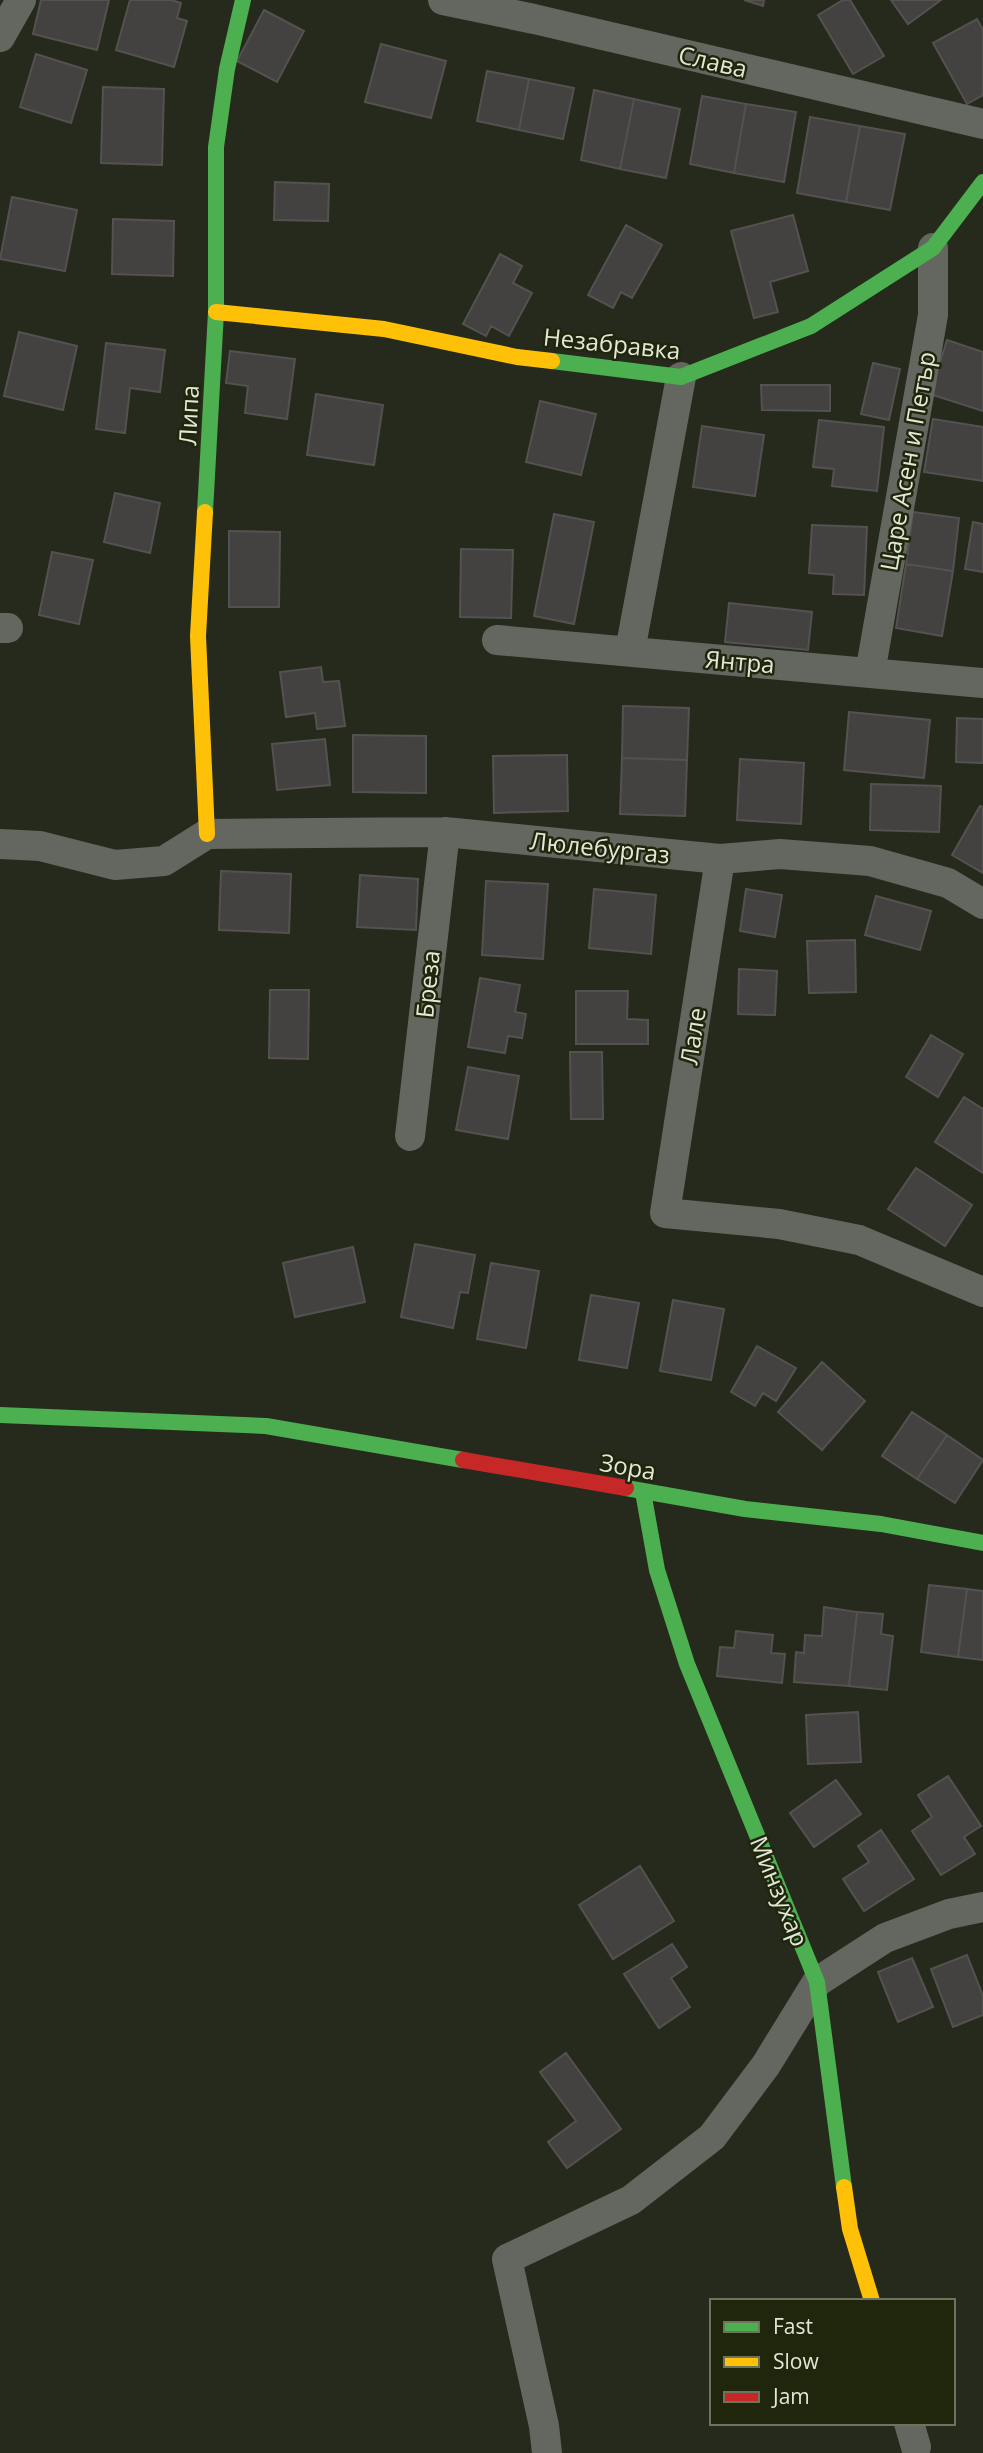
<svg xmlns="http://www.w3.org/2000/svg" width="983" height="2453" font-family="'Open Sans',sans-serif">
  <rect width="100%" height="100%" fill="#262a1c"/>
  <!-- building -->
  <path fill="#434240" stroke="#545250" stroke-width="2" d="M41 0H109L97 50 33 34Z
    M130 0H171L181 3 177 18 187 21 174 67 116 50Z
    M744 0H764L763 6Z
    M843 0H850L884 56 853 74 818 15Z
    M891 0H941L908 24Z
    M264 10 304 31 277 82 237 61Z
    M977 19 983 30V95L967 104 933 43Z
    M381 44 446 61 431 118 365 102Z
    M36 54 87 70 71 123 20 107Z
    M487 71 529 79 519 130 477 121Z
    M529 79 574 88 563 139 519 130Z
    M103 87 164 89 162 165 101 163Z
    M594 90 634 99 620 169 581 160Z
    M702 96 746 104 734 173 690 164Z
    M634 99 680 109 666 178 620 169Z
    M746 104 796 112 784 182 734 173Z
    M810 117 860 126 846 202 797 193Z
    M860 126 905 134 890 210 846 202Z
    M275 182 329 184 328 221 274 220Z
    M12 197 77 210 65 271 0 259Z
    M793 215 808 271 770 282 778 312 754 318 731 231Z
    M113 219 174 221 173 276 112 274Z
    M626 225 662 245 632 298 621 292 613 308 588 295Z
    M500 254 522 266 513 283 532 293 509 336 491 326 486 336 463 324Z
    M19 332 77 346 63 410 4 396Z
    M947 340 983 352V411L930 394Z
    M106 343 165 350 160 392 130 388 125 433 96 429Z
    M230 351 295 359 287 419 245 413 248 386 226 383Z
    M873 363 900 369 889 420 861 414Z
    M761 385H830V411L762 410Z
    M316 394 383 405 374 465 307 455Z
    M540 401 596 414 581 475 526 462Z
    M933 419 983 427V481L924 472Z
    M819 420 884 427 877 491 832 486 834 469 813 467Z
    M702 426 764 435 755 496 693 487Z
    M115 493 160 503 150 553 104 542Z
    M913 512 959 518 953 571 906 564Z
    M554 514 594 522 574 624 534 616Z
    M973 522 983 524V572L965 569Z
    M812 525 867 527 864 595 833 594 834 575 809 573Z
    M229 531 280 532 279 607H229Z
    M461 549 513 550 511 618 460 617Z
    M52 552 93 560 79 624 39 615Z
    M906 564 953 571 942 636 896 628Z
    M729 603 812 612 808 650 725 642Z
    M321 667 323 682 339 681 345 726 317 729 315 713 286 717 280 672Z
    M623 706 689 708 687 760 622 758Z
    M849 712 930 720 924 778 844 770Z
    M957 718 983 719V763L956 762Z
    M353 735 426 736V793L353 792Z
    M325 739 330 785 277 790 272 744Z
    M567 755 568 811 494 813 493 756Z
    M622 758 687 760 685 816 620 814Z
    M740 759 804 763 801 824 737 820Z
    M871 784 941 786 939 832 870 830Z
    M980 806 983 807V873L952 855Z
    M221 871 291 874 289 933 219 930Z
    M360 875 418 879 416 930 357 927Z
    M486 881 548 884 543 959 482 955Z
    M594 889 656 895 651 954 589 948Z
    M746 889 782 895 775 937 740 931Z
    M876 896 931 911 920 950 865 935Z
    M855 940 856 992 809 993 807 941Z
    M739 969 777 971 775 1015 738 1014Z
    M480 978 520 985 515 1012 526 1014 522 1038 508 1036 505 1053 468 1047Z
    M270 990H309L308 1059 269 1058Z
    M576 991H628L627 1019 648 1020V1044H576Z
    M931 1035 963 1054 938 1097 906 1077Z
    M570 1052H602L603 1119H571Z
    M468 1067 519 1076 508 1139 456 1130Z
    M964 1097 983 1109V1173L935 1142Z
    M916 1168 972 1205 945 1246 888 1209Z
    M415 1244 475 1255 468 1293 460 1292 453 1328 401 1317Z
    M353 1247 365 1302 295 1317 283 1263Z
    M491 1263 539 1271 526 1348 477 1339Z
    M591 1295 639 1303 627 1368 579 1360Z
    M673 1300 724 1309 711 1380 660 1371Z
    M757 1346 796 1368 776 1401 763 1393 755 1406 731 1392Z
    M822 1362 865 1401 822 1450 778 1412Z
    M912 1412 947 1435 917 1479 882 1456Z
    M947 1435 983 1460 955 1503 917 1479Z
    M929 1585 967 1589 958 1657 921 1652Z
    M967 1589 983 1591V1660L958 1657Z
    M824 1607 857 1612 849 1686 794 1682 796 1652 804 1653 805 1635 822 1636Z
    M857 1612 883 1614 881 1634 893 1636 887 1690 849 1686Z
    M736 1631 773 1635 771 1653 785 1654 782 1683 717 1676 720 1647 734 1648Z
    M858 1712 861 1762 808 1764 806 1715Z
    M948 1776 981 1826 964 1837 975 1854 941 1875 912 1831 932 1817 918 1795Z
    M836 1780 861 1814 814 1847 790 1813Z
    M881 1830 914 1879 864 1911 843 1879 869 1862 858 1846Z
    M640 1866 674 1921 613 1959 579 1905Z
    M672 1944 687 1967 671 1978 690 2007 659 2028 624 1974Z
    M967 1955 983 1996V2015L953 2027 931 1969Z
    M912 1958 933 2007 898 2022 878 1972Z
    M566 2053 621 2129 567 2168 548 2142 576 2121 540 2072Z"/>
  <g fill="none" stroke-linecap="round" stroke-linejoin="round">
    <!-- street -->
    <path stroke="#646660" stroke-width="30" d="M443 0 534 19 983 124
      M0 37 21 0
      M0 628H8
      M497 640 983 683
      M630 651 681 377
      M870 673 933 315V248
      M0 844 40 846 115 865 164 861 207 834 445 832 720 859 780 854 870 861 948 883 983 904
      M720 859 665 1213 779 1224 859 1240 983 1292
      M410 1136 445 832
      M909 2423 916 2447
      M547 2453 544 2426 507 2259 631 2200 712 2137 766 2065 817 1982 885 1938 949 1914 983 1907"/>
    <!-- fast -->
    <path stroke="#4caf50" stroke-width="16" d="M552 361 681 377 811 326 933 248 983 182
      M205 512 216 312V147L227 69 243 0
      M0 1415 266 1426 463 1460
      M626 1488 745 1509 881 1524 983 1543
      M643 1492 657 1570 687 1664 817 1982 844 2187"/>
    <!-- slow -->
    <path stroke="#ffc107" stroke-width="16" d="M216 312 384 329 517 357 552 361
      M205 512 198 636 207 834
      M844 2187 850 2229 872 2301"/>
    <!-- jam -->
    <path stroke="#c62828" stroke-width="16" d="M463 1460 626 1488"/>
  </g>
  <g text-anchor="middle" dominant-baseline="central" stroke-width="5" stroke-linejoin="round" paint-order="stroke">
    <!-- street labels -->
    <g font-size="24" fill="#e2e8d8" stroke="#1f260c">
      <text transform="translate(713 61) rotate(13)">Слава</text>
      <text transform="translate(612 343) rotate(6)">Незабравка</text>
      <text transform="translate(188 415) rotate(-87)">Липа</text>
      <text transform="translate(907 461) rotate(-80)">Царе Асен и Петър</text>
      <text transform="translate(740 661) rotate(5)">Янтра</text>
      <text transform="translate(600 847) rotate(6)">Люлебургаз</text>
      <text transform="translate(427 984) rotate(-84)">Бреза</text>
      <text transform="translate(692 1036) rotate(-81)">Лале</text>
      <text transform="translate(628 1466) rotate(10)">Зора</text>
      <text transform="translate(780 1891) rotate(68)">Минзухар</text>
    </g>
  </g>
  <!-- legend -->
  <rect x="710" y="2299" width="245" height="126" fill="#1f260c" stroke="#6d745e" stroke-width="2"/>
  <rect x="724" y="2322" width="35" height="10" fill="#4caf50" stroke="#6d745e" stroke-width="2"/>
  <text x="773" y="2334" font-size="21" fill="#e2e8d8">Fast</text>
  <rect x="724" y="2357" width="35" height="10" fill="#ffc107" stroke="#6d745e" stroke-width="2"/>
  <text x="773" y="2369" font-size="21" fill="#e2e8d8">Slow</text>
  <rect x="724" y="2392" width="35" height="10" fill="#c62828" stroke="#6d745e" stroke-width="2"/>
  <text x="773" y="2404" font-size="21" fill="#e2e8d8">Jam</text>
</svg>
